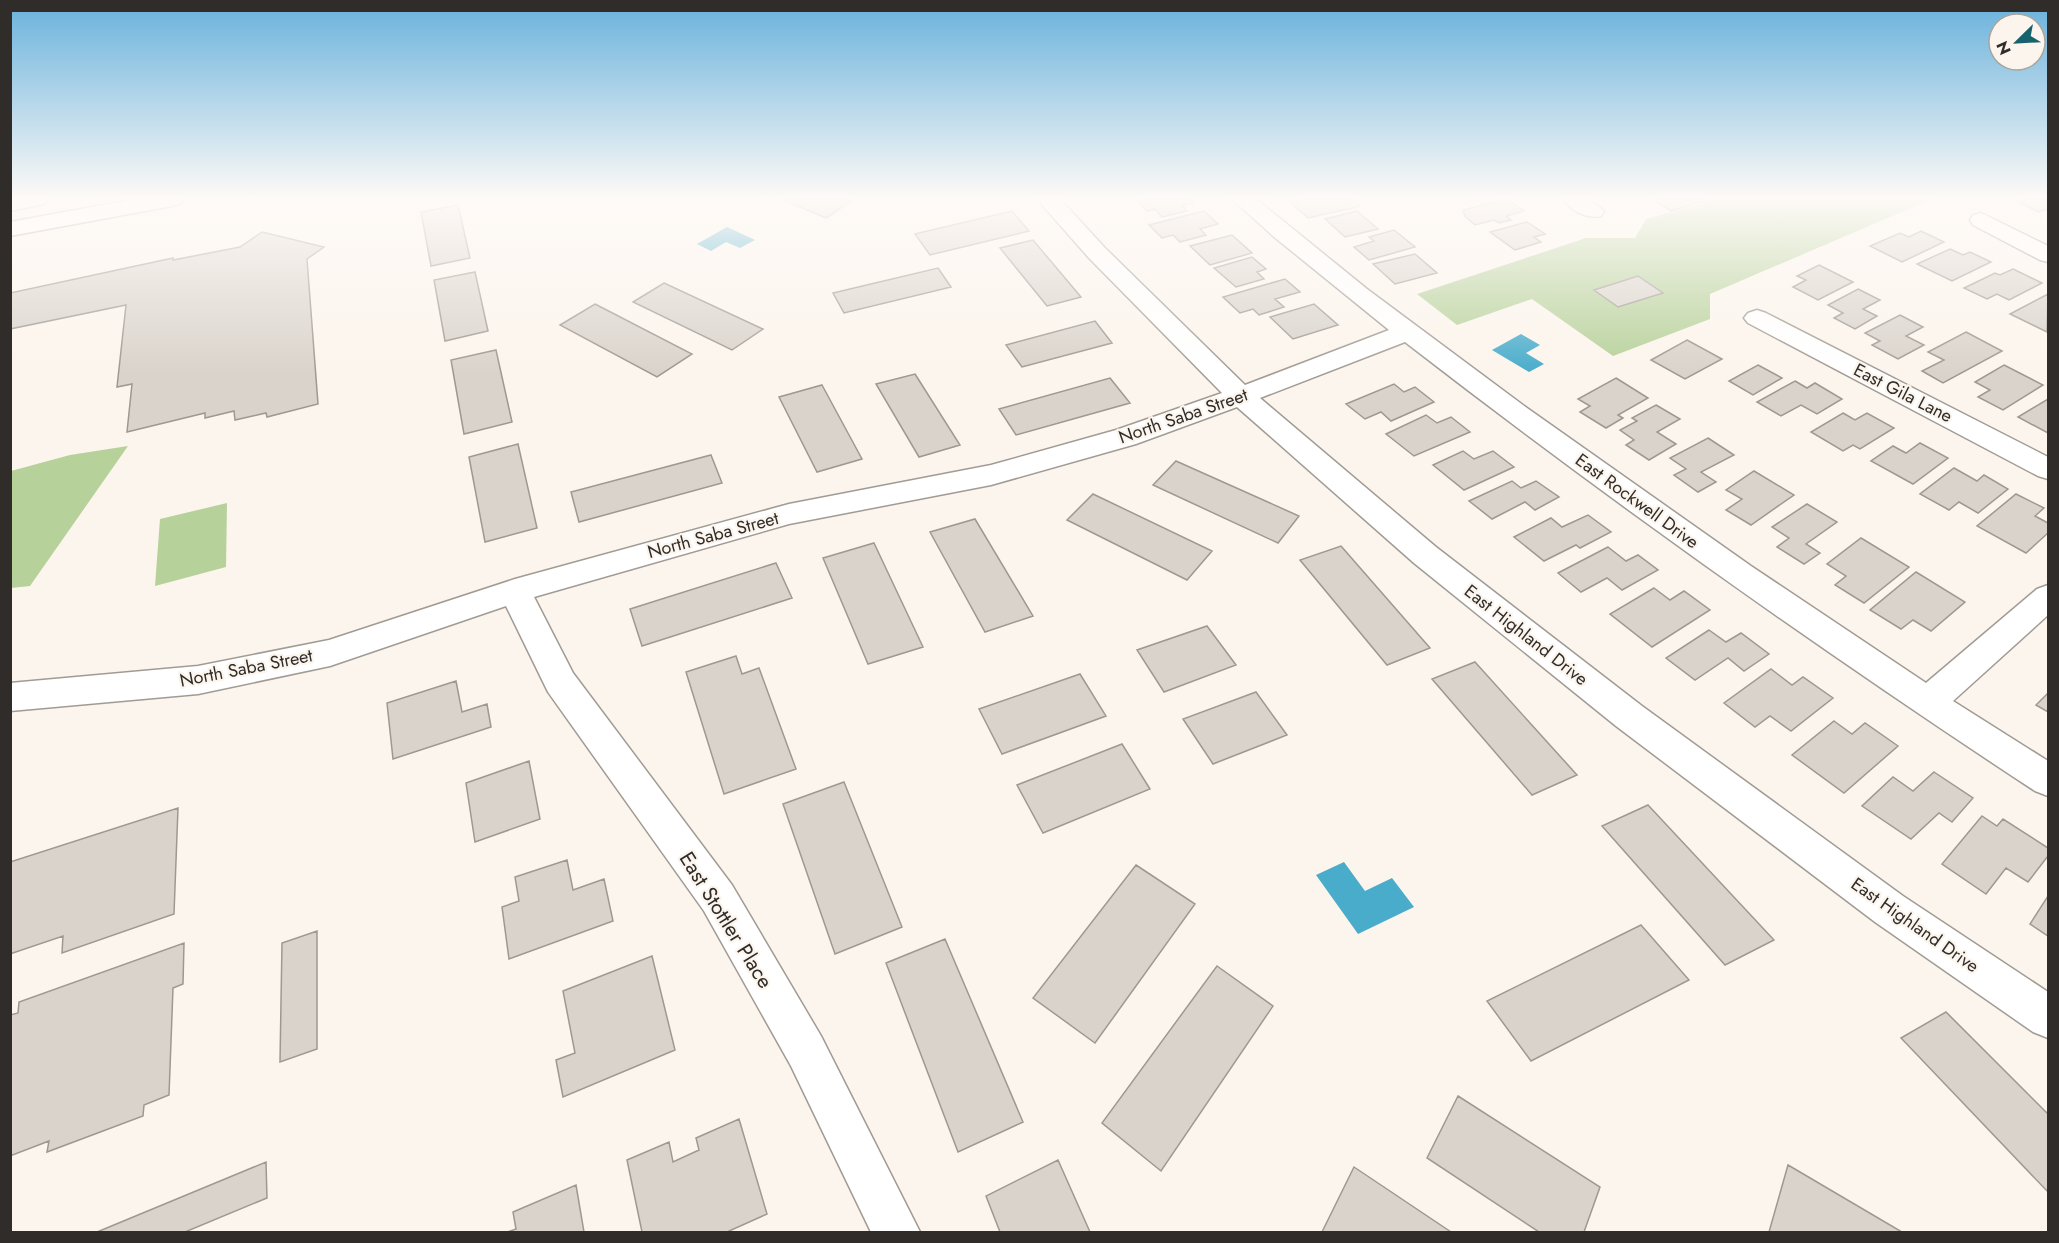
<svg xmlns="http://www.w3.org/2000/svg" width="2059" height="1243" font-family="Jost,sans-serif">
  <rect width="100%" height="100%" fill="#fcf5ed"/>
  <!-- green -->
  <path fill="#b6d19a" d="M1719 199H1932L1710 294V319L1613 356 1532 299 1457 325 1417 294 1586 238H1635L1646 219Z
    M128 446 30 586 11 588V471L70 455Z
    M227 503 226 567 155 586 160 519Z"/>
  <!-- water -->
  <path fill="#49accb" d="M727 227 755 240 740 248 726 242 711 251 697 244Z
    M1521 334 1540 345 1526 353 1544 364 1529 372 1492 350Z
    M1344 862 1365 891 1392 878 1414 907 1358 934 1316 875Z"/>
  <!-- building -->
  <path fill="#d9d3cb" stroke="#9e9891" stroke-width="1.5" d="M781 199H846L852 201 826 218Z
    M1149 199H1190L1193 203 1182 205 1187 211 1162 217 1155 209 1147 211 1138 201Z
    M1304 199H1351L1360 206 1308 218 1290 202Z
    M1507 199 1524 211 1506 216 1511 220 1499 223 1494 220 1475 225 1465 216 1463 210Z
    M1652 199H1710L1671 211Z
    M2027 199H2048V209L2039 212 2018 202Z
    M458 205 470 258 431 266 421 212Z
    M1012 211 1029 231 930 255 915 234Z
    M1204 211 1218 224 1200 229 1206 235 1180 242 1173 235 1162 238 1149 225Z
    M1357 211 1378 229 1345 237 1325 219Z
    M1527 222 1545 234 1534 237 1541 242 1515 250 1490 232Z
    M1394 230 1415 247 1369 260 1354 247 1374 241 1369 237Z
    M1921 231 1944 242 1902 262 1870 246 1900 233 1909 237Z
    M262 232 324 247 307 259 318 404 267 417 266 413 235 420 234 411 205 418V413L127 432 132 384 117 387 126 305 10 329V293L173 258V260L240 247Z
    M1232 235 1252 253 1210 265 1190 246Z
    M1033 240 1081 297 1047 306 1000 248Z
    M1950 249 1963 255 1970 252 1991 262 1952 281 1917 264Z
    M1415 254 1437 273 1395 284 1373 264Z
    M1252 257 1266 269 1257 272 1264 279 1236 287 1214 268Z
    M1819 265 1853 282 1818 300 1793 287 1806 280 1797 276Z
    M938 268 951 287 844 313 833 293Z
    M2013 269 2042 283 2009 300 1997 294 1987 299 1964 288 1995 273 2000 275Z
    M475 272 488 331 445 341 434 280Z
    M1638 276 1663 293 1618 307 1594 290Z
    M1285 279 1300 292 1275 299 1284 307 1259 315 1253 309 1240 313 1223 297Z
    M664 283 763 329 732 350 633 302Z
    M1858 289 1880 300 1863 309 1877 316 1855 329 1834 318 1843 313 1828 305Z
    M2048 294 2047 332 2010 314Z
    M595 304 692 354 657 377 560 325Z
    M1314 304 1338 325 1293 339 1270 317Z
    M1900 315 1923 327 1906 336 1924 345 1898 359 1872 345 1880 341 1865 333Z
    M1095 321 1112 343 1022 367 1006 345Z
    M1966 332 2002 351 1943 383 1922 371 1944 360 1928 352Z
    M1687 340 1722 359 1685 379 1651 360Z
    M496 350 512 422 464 434 451 360Z
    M1758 365 1782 378 1753 395 1729 381Z
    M2004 365 2043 385 2003 410 1978 397 1990 390 1975 382Z
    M915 374 960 445 919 457 876 384Z
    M1110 378 1130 403 1016 435 999 409Z
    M1616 378 1648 398 1618 415 1623 418 1606 428 1580 412 1590 406 1578 399Z
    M1795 381 1807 388 1815 383 1842 399 1817 414 1801 405 1781 416 1757 402Z
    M1394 384 1404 392 1415 387 1434 402 1391 421 1381 412 1365 419 1346 404Z
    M822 385 862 459 817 472 779 397Z
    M2048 399V433L2018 417Z
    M1656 405 1680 419 1657 432 1676 444 1649 460 1626 445 1634 440 1620 430 1637 421 1632 418Z
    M1843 413 1855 420 1867 413 1894 428 1860 449 1853 445 1843 451 1811 432Z
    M1426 415 1437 423 1451 417 1470 432 1414 456 1386 434Z
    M1708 438 1734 455 1701 472 1716 482 1698 492 1674 475 1686 469 1670 458Z
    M1920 443 1948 458 1913 484 1871 461 1893 446 1906 453Z
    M518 444 537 528 485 542 469 457Z
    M1463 451 1474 459 1493 451 1514 467 1464 490 1433 465Z
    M711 455 722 483 579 522 571 492Z
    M1176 461 1299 516 1278 543 1153 485Z
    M1954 468 1977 481 1984 475 2008 489 1978 513 1959 502 1949 510 1920 494Z
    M1754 471 1794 495 1751 525 1726 510 1742 499 1726 490Z
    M1512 481 1521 488 1536 481 1559 497 1535 510 1525 502 1492 519 1469 501Z
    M1093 494 1212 551 1187 580 1067 520Z
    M2016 494 2044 508 2035 516 2048 523V533L2026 553 1977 526Z
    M1807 504 1837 522 1806 544 1820 553 1804 564 1777 547 1789 538 1772 527Z
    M1588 515 1611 532 1580 548 1576 545 1544 561 1514 537 1551 518 1562 527Z
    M975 519 1033 616 985 632 930 532Z
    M1861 538 1909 567 1864 603 1835 585 1846 576 1827 564Z
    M874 543 923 647 868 664 823 558Z
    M1341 546 1430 648 1387 665 1300 560Z
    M1608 547 1626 561 1638 555 1658 570 1622 590 1607 578 1581 592 1558 573Z
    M776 563 792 598 642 646 630 609Z
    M1916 572 1965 602 1931 631 1913 620 1901 629 1870 610Z
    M1654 588 1670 600 1684 591 1710 610 1652 647 1610 614Z
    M1207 626 1236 665 1164 692 1137 650Z
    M1709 630 1726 642 1741 633 1769 654 1744 671 1728 658 1695 680 1666 658Z
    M736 656 742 674 759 668 796 769 724 794 686 672Z
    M1475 662 1577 775 1532 795 1432 679Z
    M1771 669 1792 685 1803 677 1833 698 1791 731 1770 716 1755 727 1724 703Z
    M1080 674 1106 716 1002 754 979 709Z
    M456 681 462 712 487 704 491 727 393 759 387 703Z
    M1256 692 1287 735 1213 764 1183 719Z
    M2048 693V712L2036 705Z
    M1834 721 1852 734 1865 723 1898 746 1844 793 1792 755Z
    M1122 744 1150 789 1043 833 1017 785Z
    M529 761 540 819 475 842 466 783Z
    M1934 772 1973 798 1952 822 1939 813 1911 839 1862 806 1893 777 1913 791Z
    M844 782 902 927 835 954 783 804Z
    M1648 805 1774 940 1725 965 1602 826Z
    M178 808 174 914 62 953 63 936 10 954V862Z
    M1982 816 1997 826 2003 819 2048 848V856L2028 882 2006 868 1986 894 1942 864Z
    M567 860 573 890 604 879 613 921 509 959 502 907 519 901 515 877Z
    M1136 865 1195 904 1095 1043 1033 998Z
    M2048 896V936L2030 924Z
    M1641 925 1689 980 1531 1061 1487 1001Z
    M317 931V1049L280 1062 282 943Z
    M945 939 1023 1122 958 1152 886 963Z
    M184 943 183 984 173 988 169 1095 144 1105 143 1116 47 1152 49 1141 10 1156V1015L18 1013 19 1002Z
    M652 956 675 1050 563 1097 556 1060 575 1053 563 991Z
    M1217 966 1273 1006 1161 1171 1102 1123Z
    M1946 1012 2048 1114V1192L1901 1038Z
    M1458 1096 1600 1187 1584 1232H1539L1427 1158Z
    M739 1119 767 1214 727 1232H642L627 1160 669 1142 673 1162 699 1150 696 1138Z
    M1058 1160 1090 1232H1000L986 1196Z
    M266 1162 267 1198 185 1232H97Z
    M1788 1165 1902 1232H1769Z
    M1354 1167 1451 1232H1322Z
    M576 1185 584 1232H507L516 1229 513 1212Z"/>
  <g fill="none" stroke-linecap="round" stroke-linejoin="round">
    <defs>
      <path id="street" d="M1037 199H1060L1105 248 1245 385 1389 330 1273 236 1232 199H1256L1367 289 1527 408 1751 566 1926 683 2037 589 2048 585V615L1953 701 2048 761V796L2035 791C1820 650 1609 500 1405 342L1260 398 1436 547 1642 706 1903 896 2048 992V1038L2033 1032 1875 922 1616 726 1414 563 1237 407 1136 444 991 485 789 524 534 597 573 673 732 885 821 1036 920 1232H871L791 1066 704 911 548 692 506 606 330 666 198 694 10 711V683L198 666 329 640 515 579 789 504 991 465 1116 430 1222 393 1089 258Z
        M1563 199H1589L1604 211 1601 216C1587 219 1571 211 1563 199Z
        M1981 213 2048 246V262L2040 260 1973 225 1970 220 1973 215Z
        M1757 310 1766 313 2048 457V479L2038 476 1748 323 1744 318 1748 313Z"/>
      <path id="secondary" d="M10 199H47L44 204 10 211Z
        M136 199H183L180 204 172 206 10 236V222Z"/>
    </defs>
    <!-- street casing -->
    <use href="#street" stroke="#a19b94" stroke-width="3"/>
    <!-- secondary casing -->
    <use href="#secondary" stroke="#a19b94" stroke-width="3"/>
    <!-- street -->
    <use href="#street" fill="#fff" fill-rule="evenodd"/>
    <!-- secondary -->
    <use href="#secondary" fill="#fff" fill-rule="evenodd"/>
  </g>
  <!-- sky -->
  <linearGradient id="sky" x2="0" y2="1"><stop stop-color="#68b1dc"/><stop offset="0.53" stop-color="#fefaf7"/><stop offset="1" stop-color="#fefaf7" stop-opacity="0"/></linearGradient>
  <rect width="2059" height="373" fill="url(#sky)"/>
  <g text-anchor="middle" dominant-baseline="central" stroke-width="4.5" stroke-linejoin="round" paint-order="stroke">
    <!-- street labels -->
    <g font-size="18" fill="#2f2c29" stroke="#fcf5ed">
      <text transform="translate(1903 393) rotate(27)">East Gila Lane</text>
      <text transform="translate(1183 416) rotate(-19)">North Saba Street</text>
      <text transform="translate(1637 501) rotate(36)">East Rockwell Drive</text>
      <text transform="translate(713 535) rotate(-15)">North Saba Street</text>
      <text transform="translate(1526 635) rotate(38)">East Highland Drive</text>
      <text transform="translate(246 668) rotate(-11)">North Saba Street</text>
      <text transform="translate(1915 925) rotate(35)">East Highland Drive</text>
    </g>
    <!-- near-street labels -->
    <g font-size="21" fill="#2f2c29" stroke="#fcf5ed">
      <text transform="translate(726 920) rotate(58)">East Stottler Place</text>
    </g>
  </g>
  <!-- border -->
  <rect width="2059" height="1243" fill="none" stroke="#2f2c29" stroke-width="24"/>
  <!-- north arrow -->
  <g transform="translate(2017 42) rotate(246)"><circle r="28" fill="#fcf5ed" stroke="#aaa59f" stroke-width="1.5"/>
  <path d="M0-4.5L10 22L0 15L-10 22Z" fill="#16636d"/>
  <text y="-9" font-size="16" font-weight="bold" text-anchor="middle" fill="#2f2c29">N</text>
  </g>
</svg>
